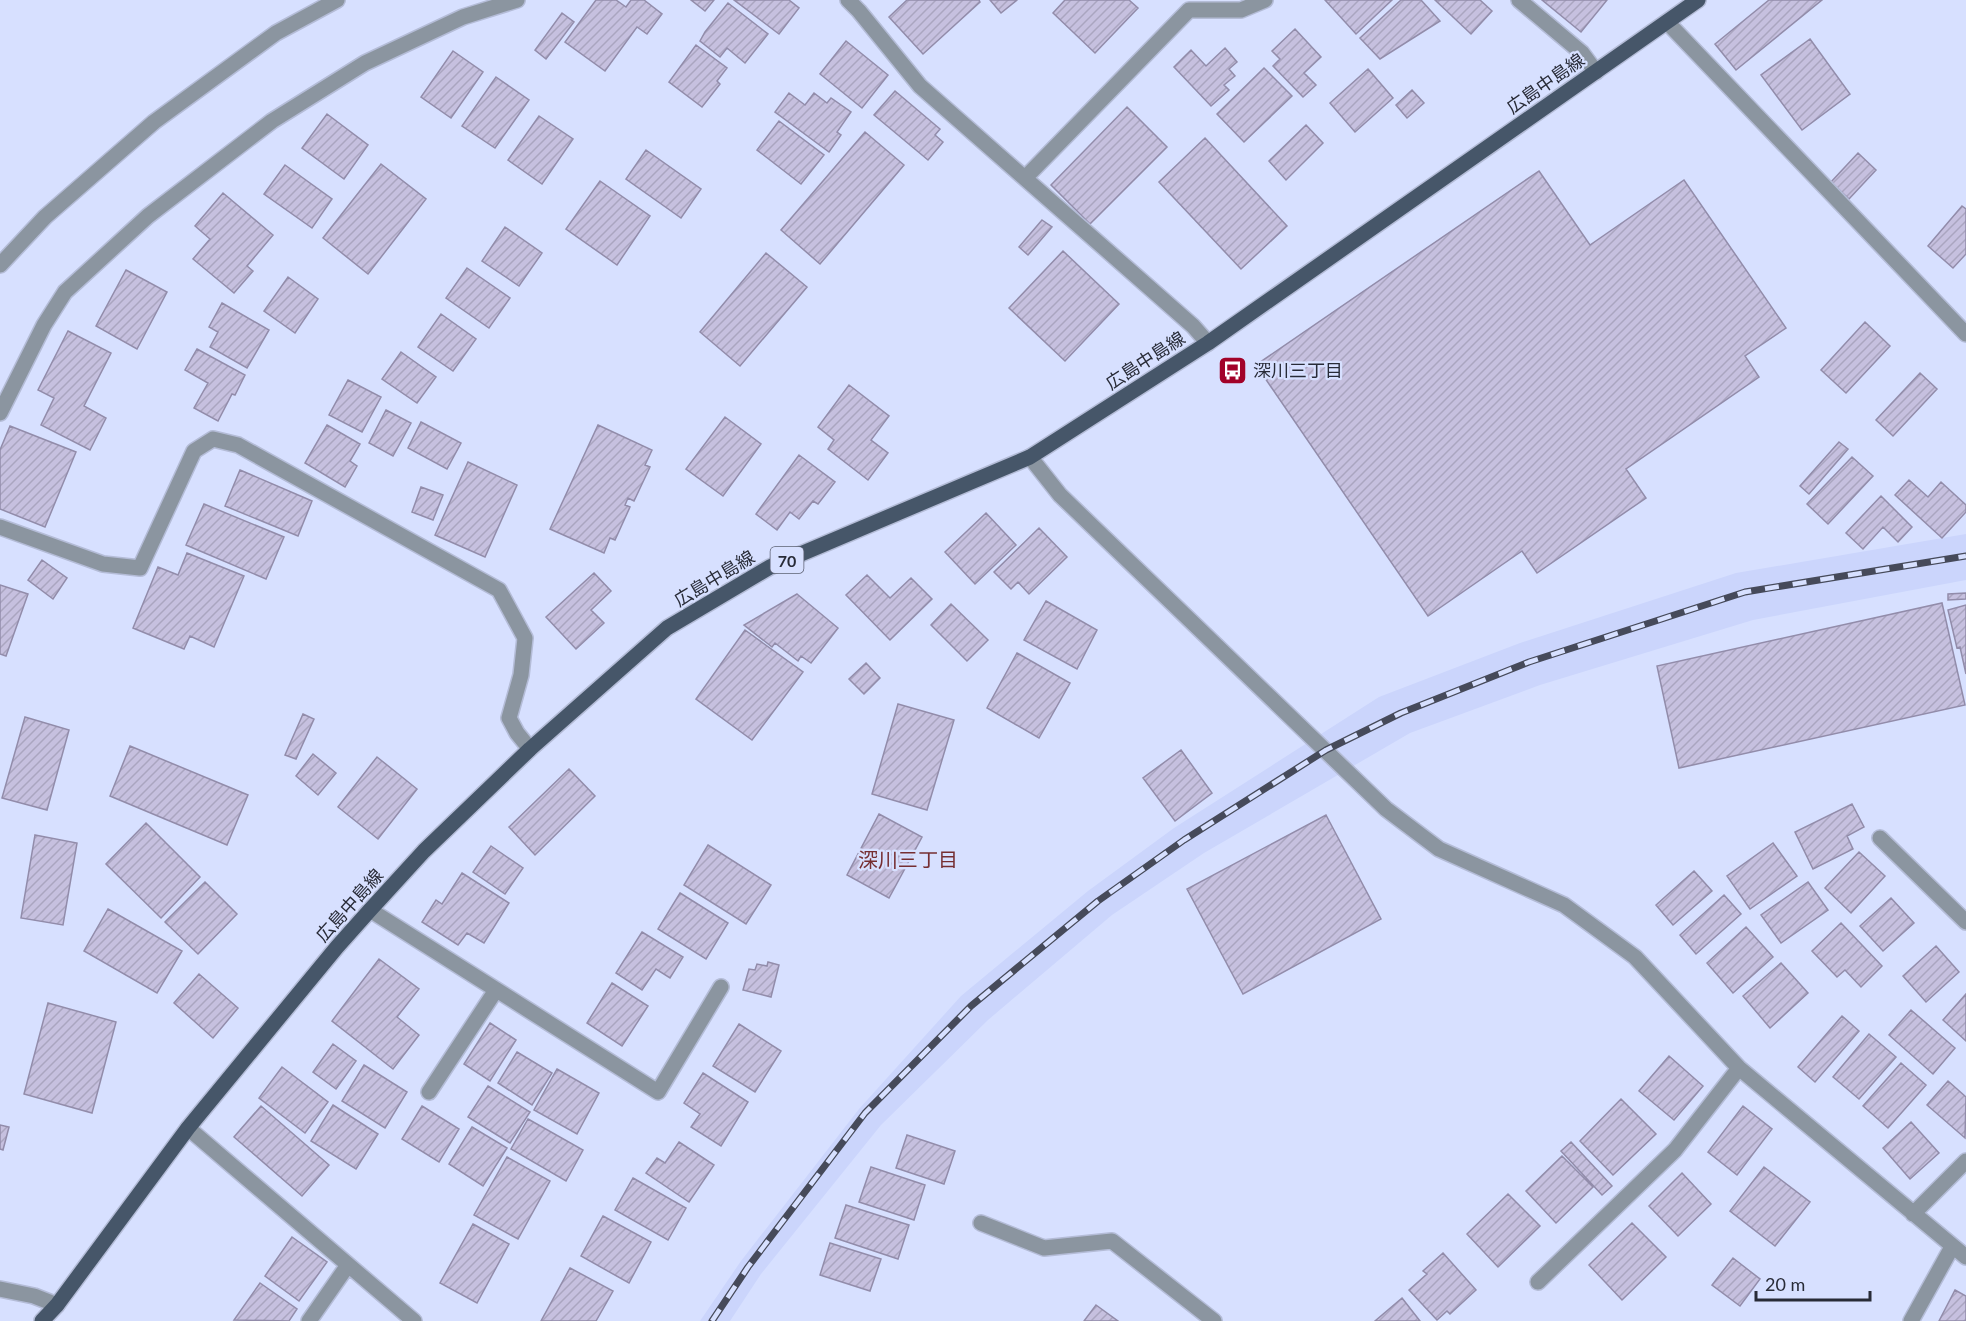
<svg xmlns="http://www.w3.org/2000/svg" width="1966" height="1321" font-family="Lato,'Noto Sans JP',sans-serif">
  <defs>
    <pattern id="building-hatch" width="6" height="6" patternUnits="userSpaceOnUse" patternTransform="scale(1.5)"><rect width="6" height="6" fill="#c6c0df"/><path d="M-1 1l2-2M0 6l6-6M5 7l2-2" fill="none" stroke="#aaa5c0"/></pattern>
  </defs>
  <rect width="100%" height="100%" fill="#d7e0ff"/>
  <!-- built -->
  <path fill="#cbd5fc" d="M1966 534V580L1753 620 1540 685 1410 733 1204 853 1112 915 988 1020 881 1125 761 1274 730 1321H700L741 1261 859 1109 961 996 1088 891 1174 828 1379 697 1520 643 1736 573Z"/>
  <!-- building -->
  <path fill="url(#building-hatch)" stroke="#928caa" stroke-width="1.5" d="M596 0H616L626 7 631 0H644L662 14 647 34 637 27 605 71 565 42Z
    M691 0H714L705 11Z
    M734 0H789L799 8 779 34Z
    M907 0H979L980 2 923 54 889 17Z
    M990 0H1017L1001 13Z
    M1065 0H1129L1138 8 1095 53 1053 13Z
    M1325 0H1392L1356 34Z
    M1401 0H1421L1440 21 1380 59 1360 38Z
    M1435 0H1480L1492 11 1471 34Z
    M1542 0H1607L1581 32Z
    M1769 0H1822L1736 70 1715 44Z
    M728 3 768 34 745 63 727 48 720 57 700 41 705 32Z
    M562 13 574 22 546 59 535 50Z
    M1295 29 1321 57 1304 73 1316 85 1303 97 1273 66 1280 59 1272 51Z
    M1810 39 1850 94 1802 130 1761 75Z
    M846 41 888 75 862 108 820 74Z
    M696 45 727 68 717 81 720 84 702 107 669 82Z
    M1225 48 1237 62 1229 69 1235 76 1224 85 1229 90 1211 106 1174 67 1191 50 1206 66Z
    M453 51 483 72 451 118 421 97Z
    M1264 68 1292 96 1244 142 1217 114Z
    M1368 69 1393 98 1355 132 1330 103Z
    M496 77 529 100 495 148 462 126Z
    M1412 90 1424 103 1407 118 1396 105Z
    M895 91 940 129 935 135 943 142 928 160 874 115Z
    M789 93 805 105 814 93 827 103 831 98 851 112 837 132 841 135 829 152 775 112Z
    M1127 107 1167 147 1090 224 1051 185Z
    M327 114 368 145 344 179 302 148Z
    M539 116 573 139 542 184 508 160Z
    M779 121 824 155 801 184 757 150Z
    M1306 125 1323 143 1286 180 1269 161Z
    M865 132 904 165 820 264 781 230Z
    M1205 138 1287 226 1241 269 1159 182Z
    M646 150 701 189 681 218 626 179Z
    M1858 153 1876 170 1849 199 1831 182Z
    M381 164 426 199 368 274 323 238Z
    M285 165 332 199 312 228 264 194Z
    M1539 171 1590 245 1684 180 1786 328 1745 356 1759 377 1626 469 1646 498 1537 573 1522 551 1428 616 1256 365Z
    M600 181 650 216 617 265 566 229Z
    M223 193 273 235 247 266 253 271 234 293 193 259 210 239 195 226Z
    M1962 206 1966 209V254L1953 268 1928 246Z
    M1042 220 1052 227 1028 255 1019 247Z
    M505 227 542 253 519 286 482 261Z
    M1063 251 1119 304 1065 361 1009 308Z
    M766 253 807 287 740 366 700 332Z
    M467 268 510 298 489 328 446 298Z
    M126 270 167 292 137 349 96 326Z
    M288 277 318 299 295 333 264 311Z
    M222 303 269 330 247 368 210 347 218 332 209 327Z
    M441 314 476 339 453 371 418 347Z
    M1865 322 1890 346 1846 393 1821 370Z
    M68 331 111 353 84 406 106 418 90 450 41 425 54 398 38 390Z
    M197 349 245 375 235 395 232 394 218 421 194 408 208 383 185 370Z
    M401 352 436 377 417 403 382 379Z
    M1920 373 1937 389 1893 436 1876 420Z
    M348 380 381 397 362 432 329 415Z
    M849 385 889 416 871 440 888 453 868 480 828 449 834 440 818 427Z
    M386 410 411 423 393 456 369 443Z
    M725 417 761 444 723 496 686 469Z
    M421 422 461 443 447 469 408 448Z
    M327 425 360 444 350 461 357 466 345 487 305 463Z
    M598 425 652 450 645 465 650 467 634 501 628 498 625 505 630 507 615 540 610 538 604 553 550 529Z
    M10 426 76 452 45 527 0 509V450Z
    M1839 442 1848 449 1809 494 1800 486Z
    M799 455 835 482 818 504 813 501 799 519 790 512 777 530 756 514Z
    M1852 457 1873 476 1828 524 1807 504Z
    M468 462 517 485 485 557 435 535Z
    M240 470 312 501 298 536 225 506Z
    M1909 480 1928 497 1941 482 1966 505V512L1942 538 1895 495Z
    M421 487 443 495 433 520 412 512Z
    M1881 496 1912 527 1898 542 1883 527 1863 549 1846 533Z
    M204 504 284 537 266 579 186 545Z
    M986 513 1016 545 975 584 945 552Z
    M1039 528 1067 557 1029 594 1018 582 1011 589 994 572Z
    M187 553 244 576 214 647 190 636 184 649 133 628 158 567 178 575Z
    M42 560 67 578 53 599 28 580Z
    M594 573 611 591 591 610 604 623 576 649 546 617Z
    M867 575 890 598 911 578 932 599 890 640 846 595Z
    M0 585 28 594 6 656 0 654Z
    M1966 593V599L1948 600V594Z
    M797 594 838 628 811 663 801 656 798 661 775 643 772 647 744 625Z
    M1046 601 1097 630 1077 669 1024 640Z
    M1942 603 1965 705 1679 768 1657 666Z
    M951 604 988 640 967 661 931 625Z
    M1966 605V674L1960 647 1957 648 1948 610Z
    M1966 605V674L1960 647 1957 648 1948 610Z
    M745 630 803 672 752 740 696 699Z
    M1017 653 1070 683 1039 738 987 708Z
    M866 663 880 678 864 694 849 679Z
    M898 704 954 720 927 810 872 794Z
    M303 714 314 719 296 759 285 755Z
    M25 717 69 730 47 810 2 798Z
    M130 746 248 795 227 845 110 796Z
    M1181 750 1212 793 1175 821 1143 778Z
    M313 754 336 773 318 795 296 776Z
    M377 757 417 789 378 839 338 807Z
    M569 769 595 796 535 855 509 827Z
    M1852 804 1864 827 1847 836 1853 849 1813 869 1795 832Z
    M879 814 922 837 889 898 847 875Z
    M1326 815 1381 919 1243 994 1187 889Z
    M146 823 200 877 161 918 106 864Z
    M35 835 77 843 63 925 21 918Z
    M1773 843 1797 876 1750 909 1727 876Z
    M708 845 771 885 746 924 684 885Z
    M491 846 523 868 505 894 473 872Z
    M1859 852 1885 876 1851 913 1825 888Z
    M1694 871 1712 891 1673 925 1656 905Z
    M462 873 509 903 484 943 467 933 458 945 422 922 436 900 442 904Z
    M205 882 237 914 198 954 165 922Z
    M1808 882 1828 910 1781 943 1761 915Z
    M680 893 728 923 706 959 658 929Z
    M1724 895 1741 914 1696 954 1680 935Z
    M1891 898 1914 923 1883 951 1860 926Z
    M108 909 182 951 157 993 84 951Z
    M1841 923 1882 966 1861 987 1845 970 1837 977 1812 951Z
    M1746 927 1773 957 1733 993 1707 963Z
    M642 932 683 957 670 978 656 969 642 990 616 973Z
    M1936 946 1959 972 1926 1002 1903 976Z
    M379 959 419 989 397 1017 419 1035 393 1069 332 1021Z
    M768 962 779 965 771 997 743 990 749 969 755 970 757 964 767 966Z
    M1781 963 1808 993 1770 1028 1743 996Z
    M199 974 238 1008 213 1038 174 1003Z
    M612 983 648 1006 622 1046 587 1023Z
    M1966 994V1041L1943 1020Z
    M48 1003 116 1022 92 1113 24 1094Z
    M1911 1010 1955 1048 1933 1074 1889 1035Z
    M1842 1016 1859 1031 1815 1082 1798 1067Z
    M490 1023 516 1040 490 1081 464 1064Z
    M739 1024 781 1051 755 1092 713 1066Z
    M1869 1034 1896 1057 1859 1099 1833 1077Z
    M333 1044 356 1061 336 1089 313 1072Z
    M517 1052 552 1073 532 1105 498 1083Z
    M1669 1056 1703 1086 1674 1120 1639 1091Z
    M1901 1063 1926 1085 1888 1128 1863 1106Z
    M364 1065 407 1092 385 1128 342 1101Z
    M282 1067 328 1102 305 1133 259 1098Z
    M557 1069 599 1093 577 1134 534 1110Z
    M703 1073 748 1102 721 1146 691 1127 700 1114 684 1103Z
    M1948 1081 1966 1097 1965 1138 1927 1105Z
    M488 1086 530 1112 510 1143 468 1117Z
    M1621 1099 1656 1134 1613 1175 1580 1141Z
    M333 1105 378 1134 356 1169 311 1141Z
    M261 1106 329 1165 302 1196 234 1137Z
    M422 1106 459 1129 439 1162 402 1139Z
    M1743 1106 1772 1129 1737 1175 1708 1152Z
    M528 1119 583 1150 566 1181 511 1149Z
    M1911 1122 1939 1153 1910 1179 1883 1148Z
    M0 1125 9 1127 3 1150 0 1149Z
    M472 1127 507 1148 483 1186 449 1164Z
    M907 1135 955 1151 944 1184 896 1168Z
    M679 1142 714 1165 689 1202 646 1173 657 1158 665 1163Z
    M1571 1142 1612 1186 1602 1195 1561 1151Z
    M1562 1156 1593 1187 1556 1223 1526 1191Z
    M507 1157 550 1181 518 1239 474 1215Z
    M871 1167 925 1185 914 1220 859 1202Z
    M1764 1167 1810 1202 1775 1246 1730 1211Z
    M1682 1173 1711 1204 1678 1236 1649 1206Z
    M633 1178 686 1208 668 1240 615 1210Z
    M1508 1194 1540 1226 1498 1267 1467 1234Z
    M846 1205 909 1225 898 1259 835 1238Z
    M603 1216 651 1242 629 1283 581 1256Z
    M1632 1223 1666 1257 1622 1300 1589 1265Z
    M473 1224 509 1244 477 1303 440 1283Z
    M292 1237 327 1262 299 1301 265 1276Z
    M830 1243 881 1259 870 1291 820 1275Z
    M1443 1253 1476 1290 1450 1314 1447 1311 1437 1320 1409 1290 1427 1274 1423 1271Z
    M1733 1258 1760 1279 1740 1306 1712 1285Z
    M570 1268 613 1291 596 1321H541Z
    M260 1283 297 1309 289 1321 234 1320Z
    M1955 1290 1966 1296V1321H1939Z
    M1402 1298 1420 1321H1375Z
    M1096 1305 1118 1321H1084Z"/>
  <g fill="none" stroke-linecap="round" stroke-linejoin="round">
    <defs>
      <path id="minor" d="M848 0 859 11 920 86 1193 326 1208 343
        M1519 0 1582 53 1596 72
        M1667 22 1966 334
        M1025 178 1189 10H1241L1265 0
        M0 265 45 217 154 122 276 33 337 0
        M0 413 44 325 65 292 148 216 272 121 365 63 463 17 517 0
        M1030 457 1060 495 1386 809 1439 849 1564 905 1635 957 1739 1068 1966 1257
        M0 527 103 564 140 568 194 451 213 439 238 445 499 590 525 638 521 675 509 718 517 733 530 749
        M1880 838 1966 922
        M370 910 658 1092 721 987
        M429 1092 496 990
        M188 1128 414 1321
        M1913 1214 1966 1161
        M981 1223 1044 1248 1112 1241 1214 1321
        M1538 1282 1675 1150 1739 1068
        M0 1289 34 1296 57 1305
        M309 1321 348 1265
        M1911 1321 1952 1247"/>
      <path id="major" d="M42 1321 57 1305 188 1128 337 947 370 910 424 851 530 749 667 628 770 567 1030 457 1208 343 1698 0"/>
    </defs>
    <!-- minor casing -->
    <use href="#minor" stroke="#b4bcd7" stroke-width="18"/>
    <!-- major casing -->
    <use href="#major" stroke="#b4bcd7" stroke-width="18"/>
    <!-- minor -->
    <use href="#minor" stroke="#8b95a0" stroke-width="15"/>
    <!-- major -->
    <use href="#major" stroke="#465669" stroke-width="15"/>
    <defs>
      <path id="rail" d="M712 1321 748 1267 865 1113 971 1006 1098 901 1184 840 1326 750 1401 713 1529 662 1745 592 1966 556"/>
    </defs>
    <!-- rail casing -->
    <use href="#rail" stroke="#464a5a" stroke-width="7"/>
    <!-- rail -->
    <use href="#rail" stroke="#d7e0ff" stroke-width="4.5" stroke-dasharray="14" stroke-linecap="butt"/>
  </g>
  <!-- icons -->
  <defs>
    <symbol id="bus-square" viewBox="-11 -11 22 22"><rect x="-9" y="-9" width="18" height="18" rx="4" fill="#a20229" stroke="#d7e0ff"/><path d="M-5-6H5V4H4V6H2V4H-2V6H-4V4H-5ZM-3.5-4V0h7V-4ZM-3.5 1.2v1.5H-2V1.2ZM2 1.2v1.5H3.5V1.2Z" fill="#fff"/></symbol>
  </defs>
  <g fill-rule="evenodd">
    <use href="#bus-square" x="1216" y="354" width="33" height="33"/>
  </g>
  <g text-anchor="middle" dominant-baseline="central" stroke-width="4.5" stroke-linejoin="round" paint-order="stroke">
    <!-- shield labels -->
    <rect fill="#d7e0ff" stroke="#5c6173" stroke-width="1.5" x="770.5" y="547" width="33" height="26" rx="4.5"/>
    <g font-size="16" font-weight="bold" fill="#282b37">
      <text x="787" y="560">70</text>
    </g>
    <!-- street labels -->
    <g font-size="18" fill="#282b37" stroke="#d7e0ff">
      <text transform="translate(1545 83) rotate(-35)">広島中島線</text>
      <text transform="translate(1145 360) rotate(-33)">広島中島線</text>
      <text transform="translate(714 578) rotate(-31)">広島中島線</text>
      <text transform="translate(349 905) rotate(-48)">広島中島線</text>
    </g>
    <!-- poi labels -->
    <g font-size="18" fill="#282b37" stroke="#d7e0ff" text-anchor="start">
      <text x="1253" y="370">深川三丁目</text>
    </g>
    <!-- neighbourhood labels -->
    <g font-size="20" fill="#752e32" stroke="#d7e0ff">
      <text x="908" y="859">深川三丁目</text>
    </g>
  </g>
  <!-- scale -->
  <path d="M1756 1291v9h114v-9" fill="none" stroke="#282b37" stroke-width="3"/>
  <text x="1765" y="1291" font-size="18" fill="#282b37" stroke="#d7e0ff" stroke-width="4.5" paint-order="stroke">20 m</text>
</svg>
